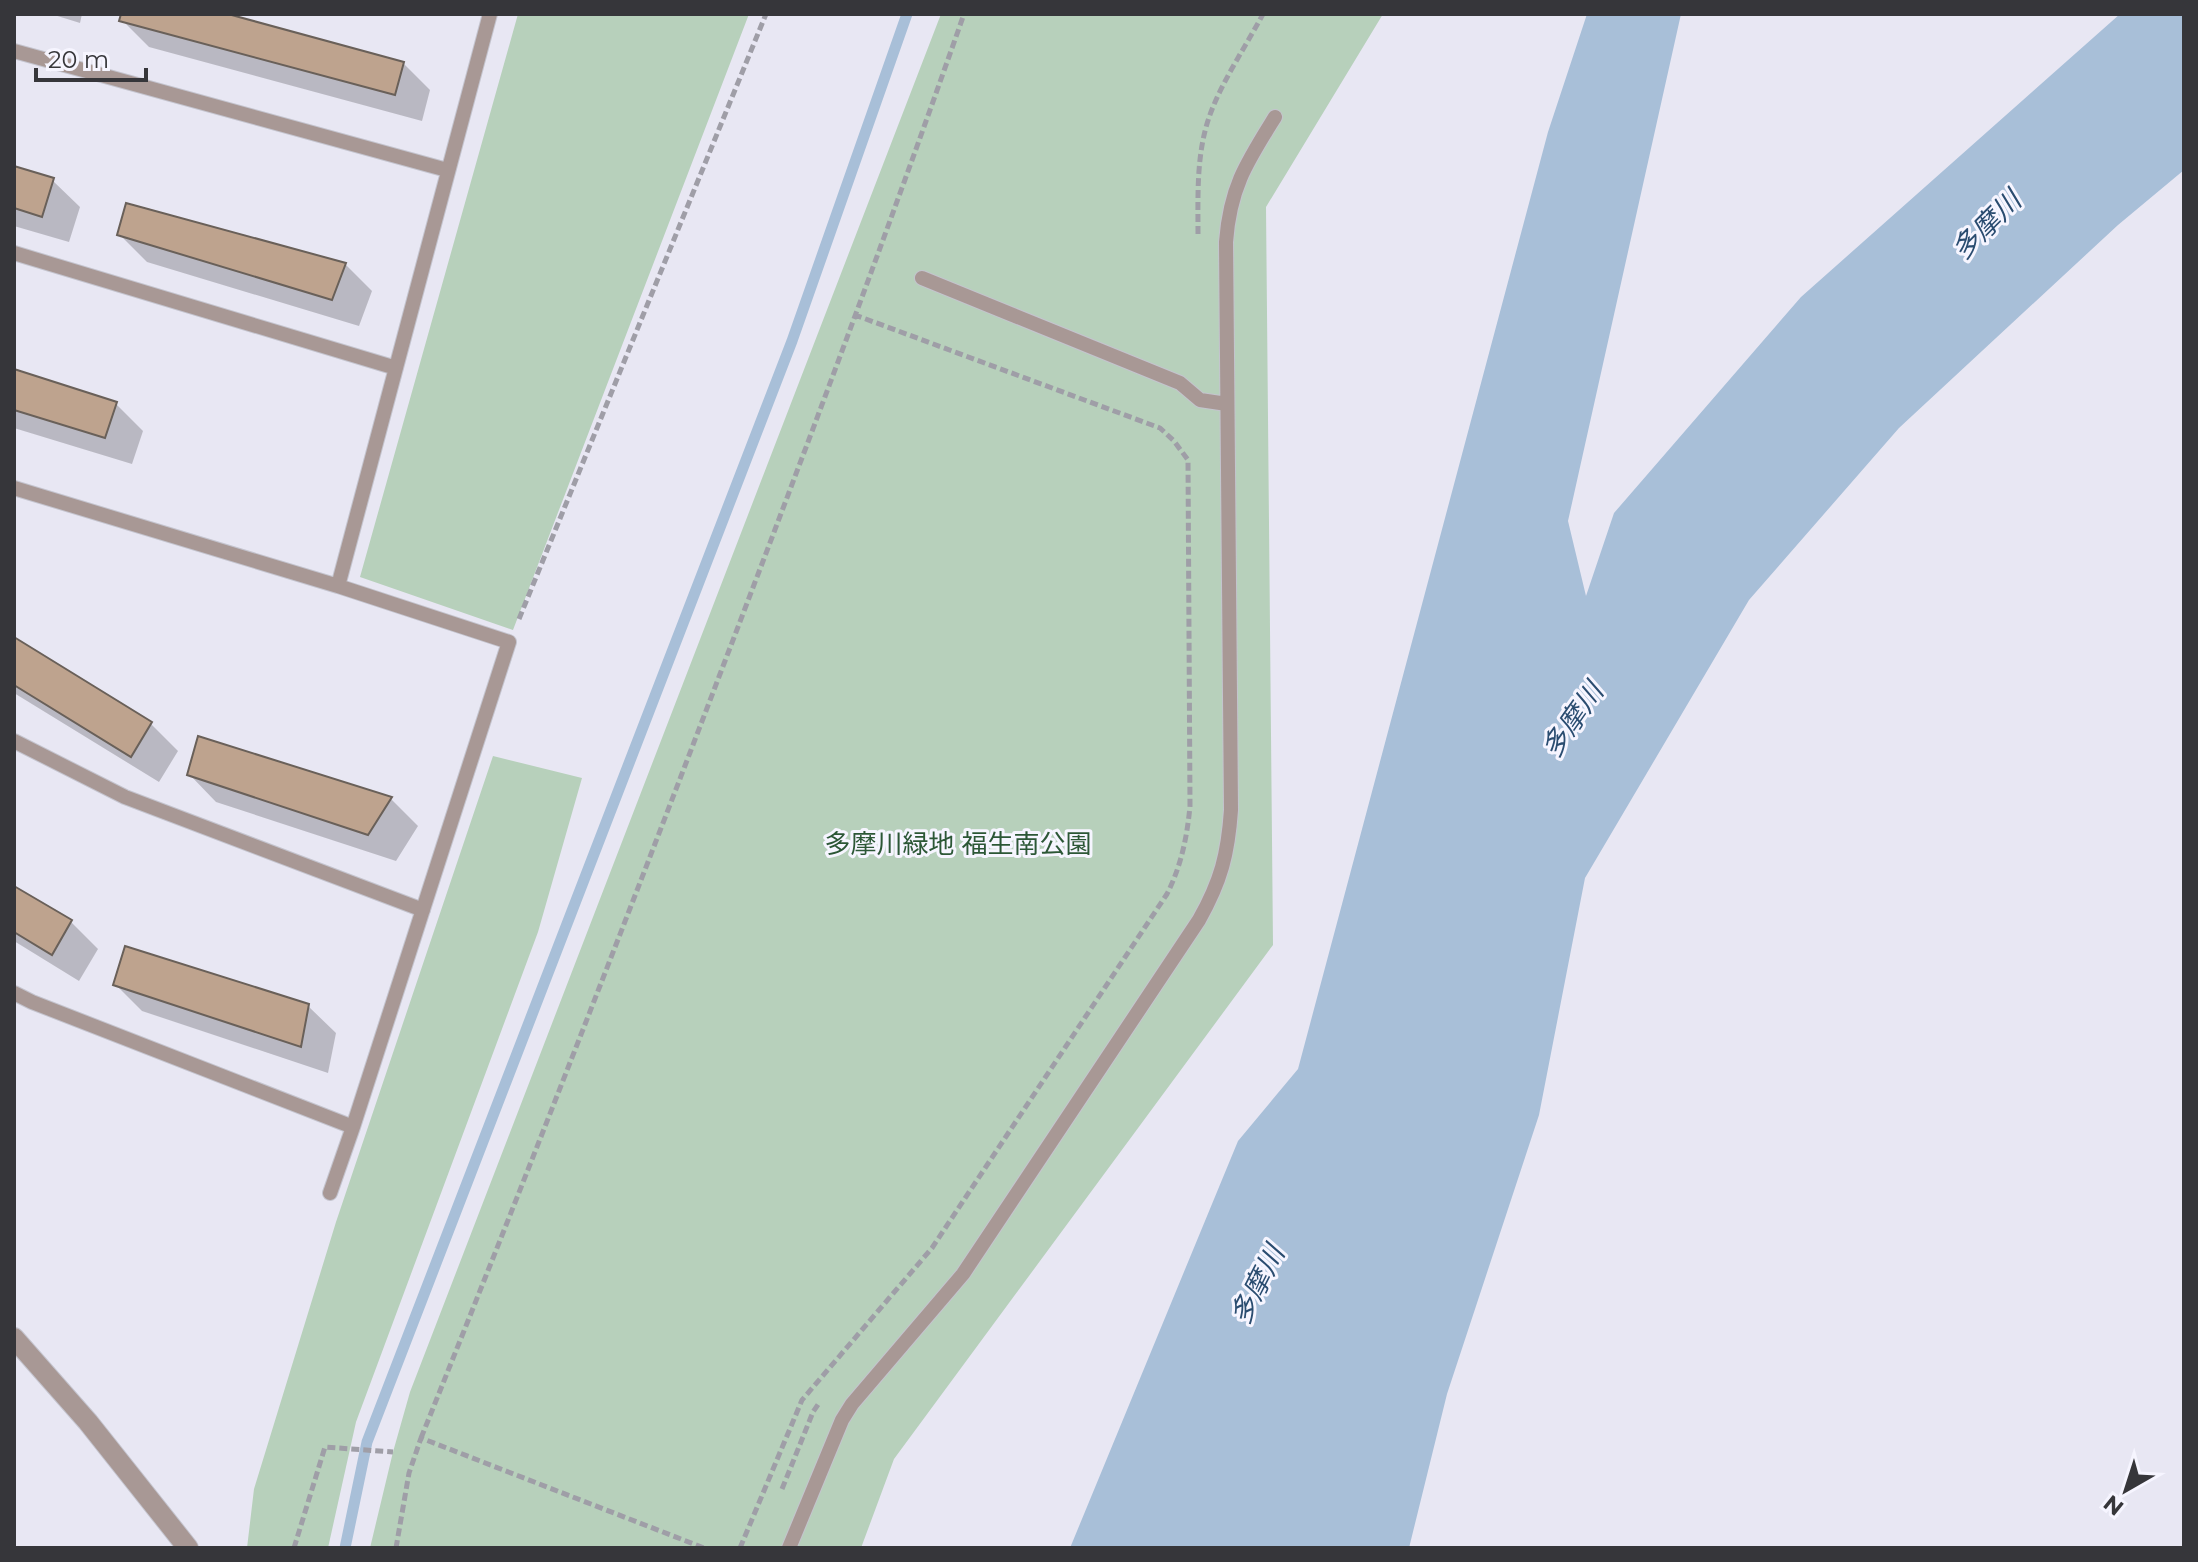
<svg xmlns="http://www.w3.org/2000/svg" width="2198" height="1562" font-family="Montserrat,'Noto Sans JP',sans-serif">
  <rect width="100%" height="100%" fill="#e8e7f3"/>
  <!-- green -->
  <path fill="#b7d0bb" d="M518 14H749L513 630 360 577Z
    M941 14H1383L1266 207 1273 945 894 1459 861 1548H370L393 1452 410 1392Z
    M493 756 582 778 538 932 356 1422 328 1548H247L254 1489 336 1222Z"/>
  <!-- water -->
  <path fill="#a8bfd8" d="M1587 14H1681L1568 521 1586 596 1614 513 1801 297 2120 14H2184V170L2118 225 1899 428 1749 600 1585 878 1539 1115 1447 1394 1409 1548H1070L1238 1141 1298 1069 1548 132Z"/>
  <!-- shadow -->
  <path fill="#0003" d="M51 14H82L80 23Z
    M123 14H220L403 63 430 90 422 121 149 47 122 20Z
    M14 168 52 180 80 207 69 242 14 226Z
    M120 235 345 264 372 291 359 326 147 262Z
    M14 371 116 404 143 431 132 464 14 428Z
    M14 640 151 724 178 751 159 782 14 693Z
    M189 774 391 799 418 826 396 861 216 802Z
    M14 888 71 922 98 949 79 981 14 941Z
    M115 984 308 1006 336 1033 328 1073 142 1011Z"/>
  <g fill="none" stroke-linecap="round" stroke-linejoin="round">
    <!-- stream -->
    <path stroke="#a8bfd8" stroke-width="11" d="M345 1548 367 1442 792 341 907 14"/>
  </g>
  <!-- building -->
  <path fill="#bea38e" stroke="#696059" stroke-width="2" d="M121 14H228L404 62 395 95 119 21Z
    M14 166 54 178 42 217 14 208Z
    M126 203 346 263 332 300 117 235Z
    M14 369 117 402 105 438 14 410Z
    M14 637 152 722 131 757 14 685Z
    M198 736 392 797 368 835 187 775Z
    M14 886 72 920 52 955 14 932Z
    M125 946 309 1004 301 1047 113 985Z"/>
  <g fill="none" stroke-linecap="round" stroke-linejoin="round">
    <defs>
      <path id="lane" d="M14 51 447 170
        M14 253 396 368
        M922 278 1180 383 1200 400 1227 404
        M14 488 338 586 509 642 353 1127 330 1193
        M338 586 490 14
        M14 741 125 797 423 910
        M14 993 32 1002 353 1127
        M789 1548 842 1420 852 1404 963 1274 1199 920C1221 881 1228 854 1231 810L1226 242C1230 187 1247 162 1275 117"/>
      <path id="street" d="M14 1338 88 1422 188 1548"/>
    </defs>
    <!-- lane casing -->
    <use href="#lane" stroke="#c4c4ce" stroke-width="16"/>
    <!-- street casing -->
    <use href="#street" stroke="#c4c4ce" stroke-width="22"/>
    <!-- path -->
    <path stroke="#9f9ea7" stroke-width="5" stroke-dasharray="8 4" stroke-linecap="butt" d="M1198 234C1198 194 1196 151 1211 112 1224 78 1246 46 1263 14
      M519 619 766 14
      M421 1438C525 1180 626 921 725 661 807 446 888 231 964 14
      M782 1489 813 1412 819 1403
      M294 1548 325 1447 393 1452
      M396 1548 409 1473 421 1438 704 1548
      M740 1548 802 1400 932 1248 1167 894C1181 866 1187 838 1190 806L1188 460 1174 441 1160 428 855 315"/>
    <!-- lane -->
    <use href="#lane" stroke="#a89895" stroke-width="14"/>
    <!-- street -->
    <use href="#street" stroke="#a89895" stroke-width="20"/>
  </g>
  <g text-anchor="middle" dominant-baseline="central" stroke-width="6" stroke-linejoin="round" paint-order="stroke">
    <!-- park labels -->
    <g font-size="26" fill="#2c5736" stroke="#f6f5ff">
      <text x="958" y="844">多摩川緑地 福生南公園</text>
    </g>
    <!-- water labels -->
    <g font-size="28" font-style="italic" fill="#2a4c70" stroke="#f6f5ff">
      <text transform="translate(1986 225) rotate(-45)">多摩川</text>
      <text transform="translate(1572 720) rotate(-55)">多摩川</text>
      <text transform="translate(1257 1285) rotate(-63)">多摩川</text>
    </g>
  </g>
  <!-- border -->
  <rect width="2198" height="1562" fill="none" stroke="#36363a" stroke-width="32"/>
  <!-- north arrow -->
  <g transform="translate(2126 1490) rotate(219)" stroke="#f6f5ff" stroke-width="6" paint-order="stroke">
  <path d="M0-6L14 30L0 20L-14 30Z" fill="#36363a"/>
  <text y="-12" font-size="22" font-weight="bold" text-anchor="middle" fill="#36363a">N</text>
  </g>
  <!-- scale -->
  <path d="M36 68v12h110v-12" fill="none" stroke="#36363a" stroke-width="4"/>
  <text x="48" y="68" font-size="24" fill="#36363a" stroke="#f6f5ff" stroke-width="6" paint-order="stroke">20 m</text>
</svg>
